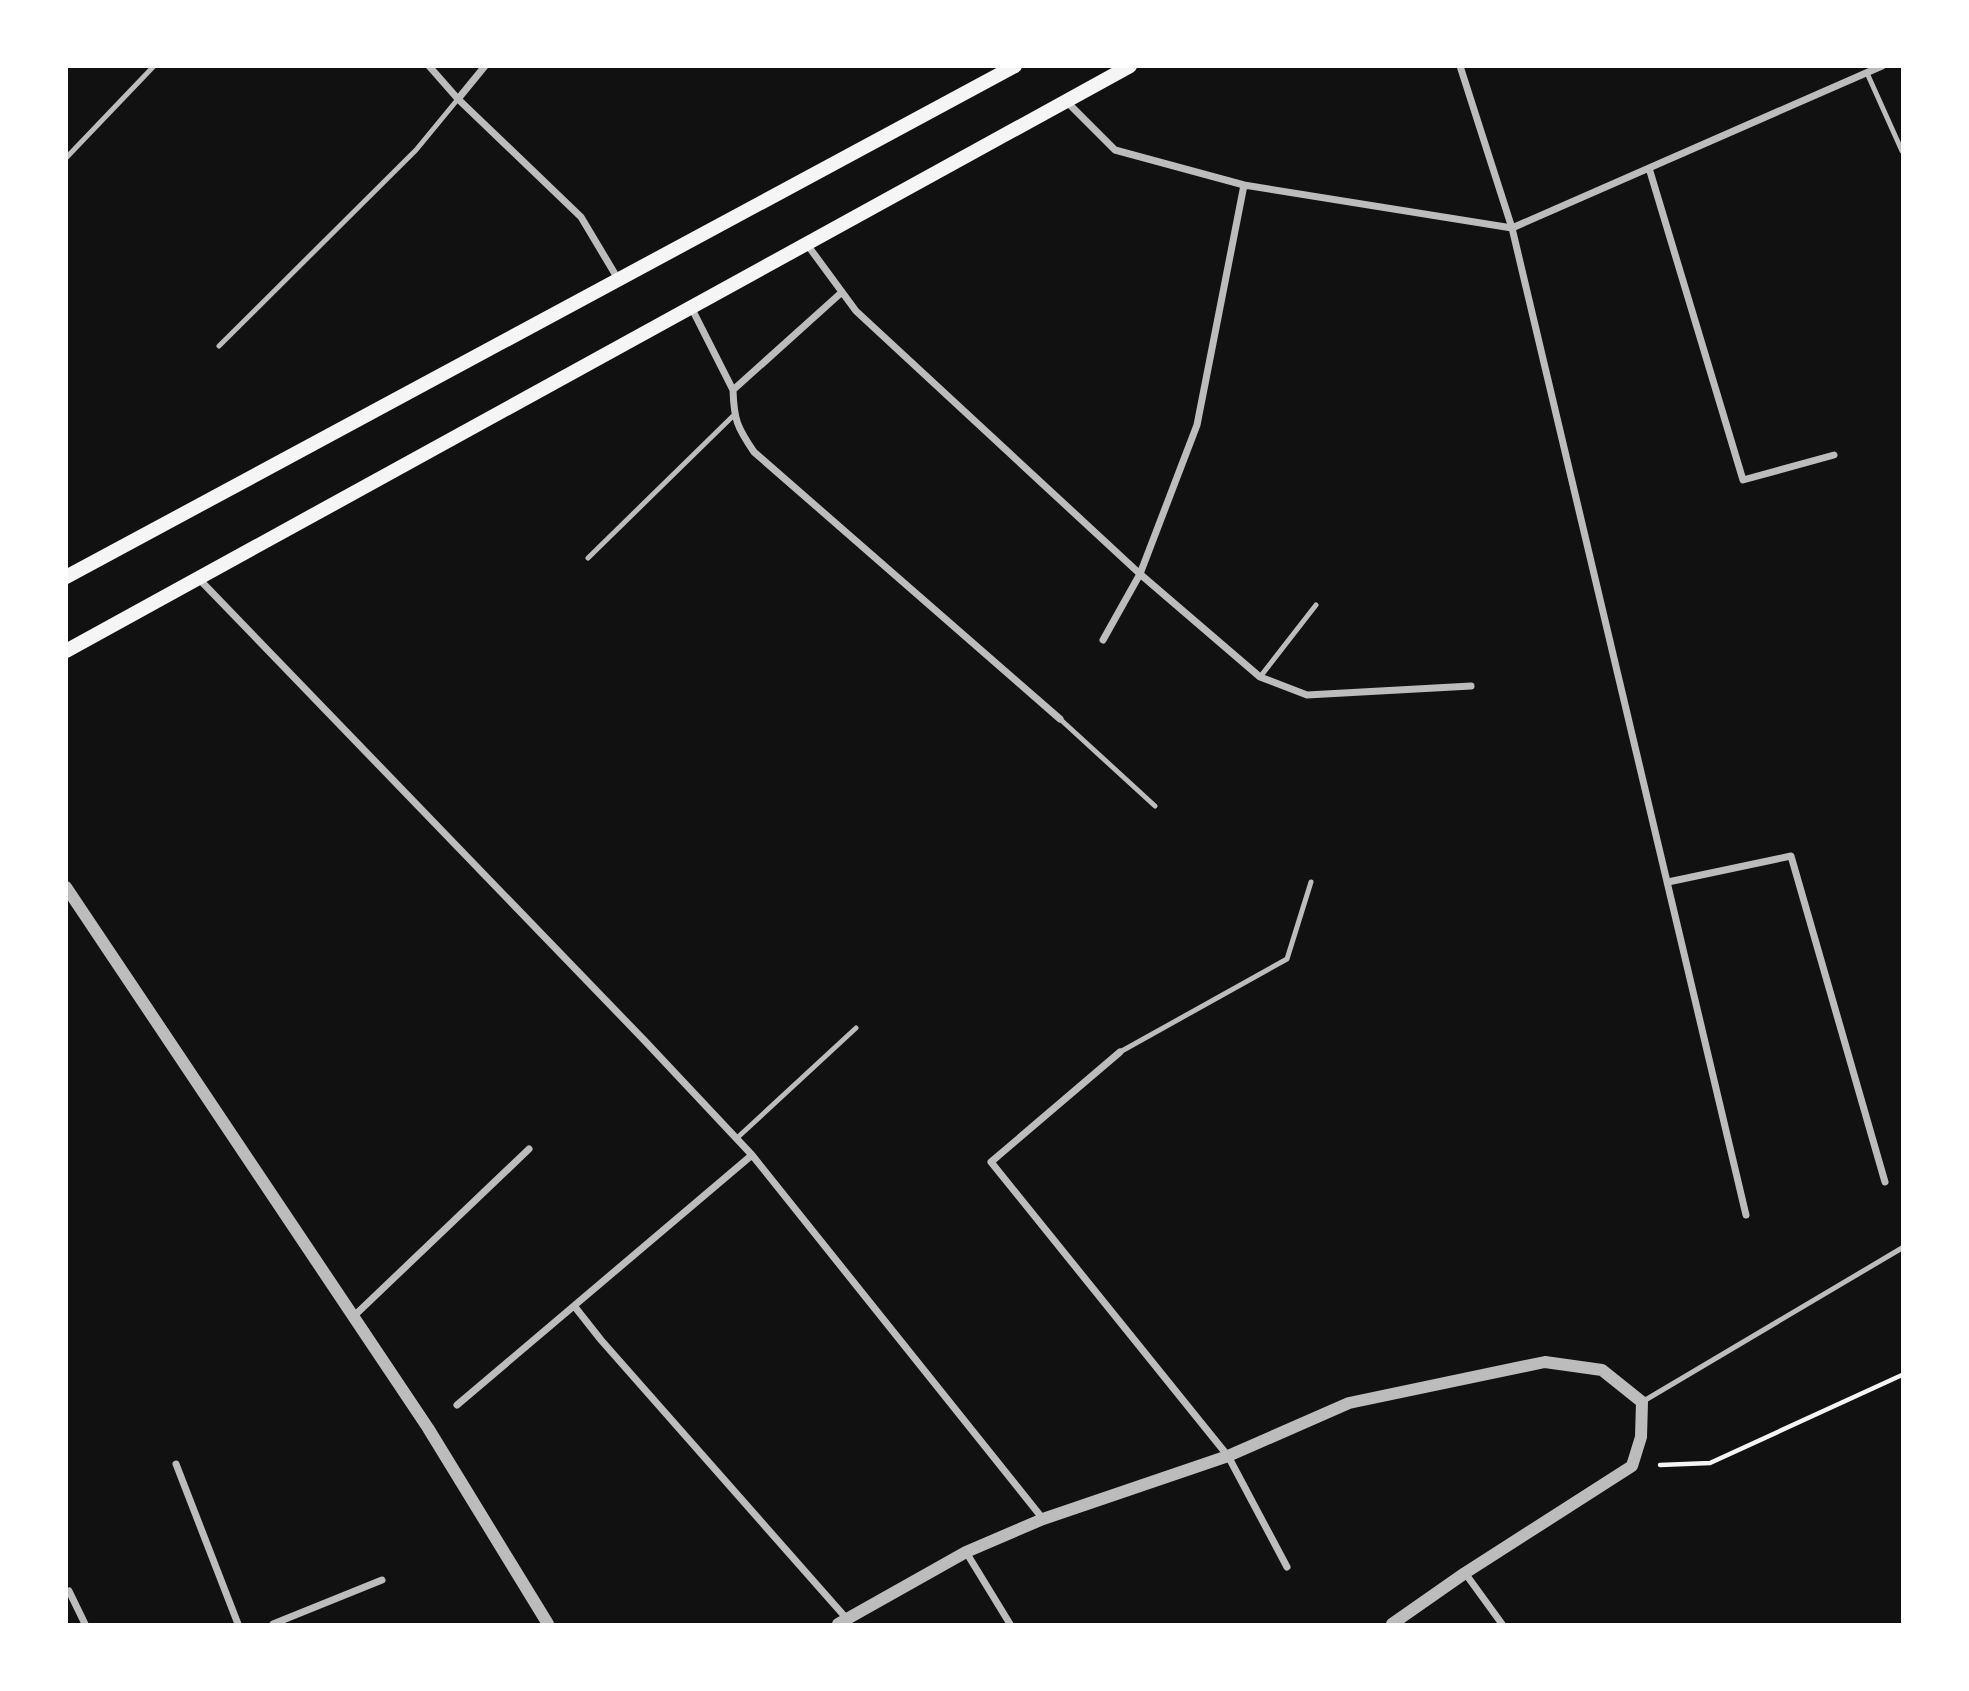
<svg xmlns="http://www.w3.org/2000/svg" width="1969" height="1691" font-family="'Asap Condensed',sans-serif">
  <rect width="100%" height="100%" fill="#111"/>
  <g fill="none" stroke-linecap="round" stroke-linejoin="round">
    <!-- path -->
    <path stroke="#f5f5f5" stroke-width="4.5" d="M1660 1465 1710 1463 1902 1375"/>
    <!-- service -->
    <path stroke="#bcbcbc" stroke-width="5" d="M1867 73 1902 151
      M66 158 154 66
      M219 346 416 150 458 99
      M588 558 734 415
      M1260 677 1316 605
      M1060 719 1155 806
      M1120 1052 1287 959 1311 882
      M737 1138 856 1028
      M1642 1402 1902 1248"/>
    <!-- minor -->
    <path stroke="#bcbcbc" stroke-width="7" d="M429 66 458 99 581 217 618 279
      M1460 66 1512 228 1746 1215
      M458 99 485 66
      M1066 101 1115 150 1244 185 1512 228 1882 66
      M1649 168 1743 480 1834 455
      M806 243 856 311 1140 574 1260 677 1307 695 1471 686
      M842 292 733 390C734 420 737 427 754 452L1060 719
      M691 307 733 390
      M199 579 644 1040 752 1155 1043 1519
      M1103 640 1140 574 1197 425 1244 185
      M1668 882 1791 856 1885 1182
      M1120 1052 991 1162 1228 1456 1287 1567
      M575 1307 601 1340 847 1619
      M354 1316 529 1149
      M457 1405 752 1155
      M176 1464 238 1624
      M966 1552 1010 1624
      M1465 1573 1502 1624
      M69 1591 85 1624
      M273 1624 382 1580"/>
    <!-- tertiary -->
    <path stroke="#bcbcbc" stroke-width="12" d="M66 887 428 1428 548 1624
      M838 1624 966 1552 1043 1519 1228 1456 1349 1403 1545 1362 1602 1370 1642 1402 1641 1437 1632 1466 1465 1573 1392 1624"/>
    <!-- secondary -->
    <path stroke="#f5f5f5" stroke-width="14" d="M66 577 1015 66
      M66 651 1130 66"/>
  </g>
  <!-- border -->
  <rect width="1969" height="1691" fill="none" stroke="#ffffff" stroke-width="136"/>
</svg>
